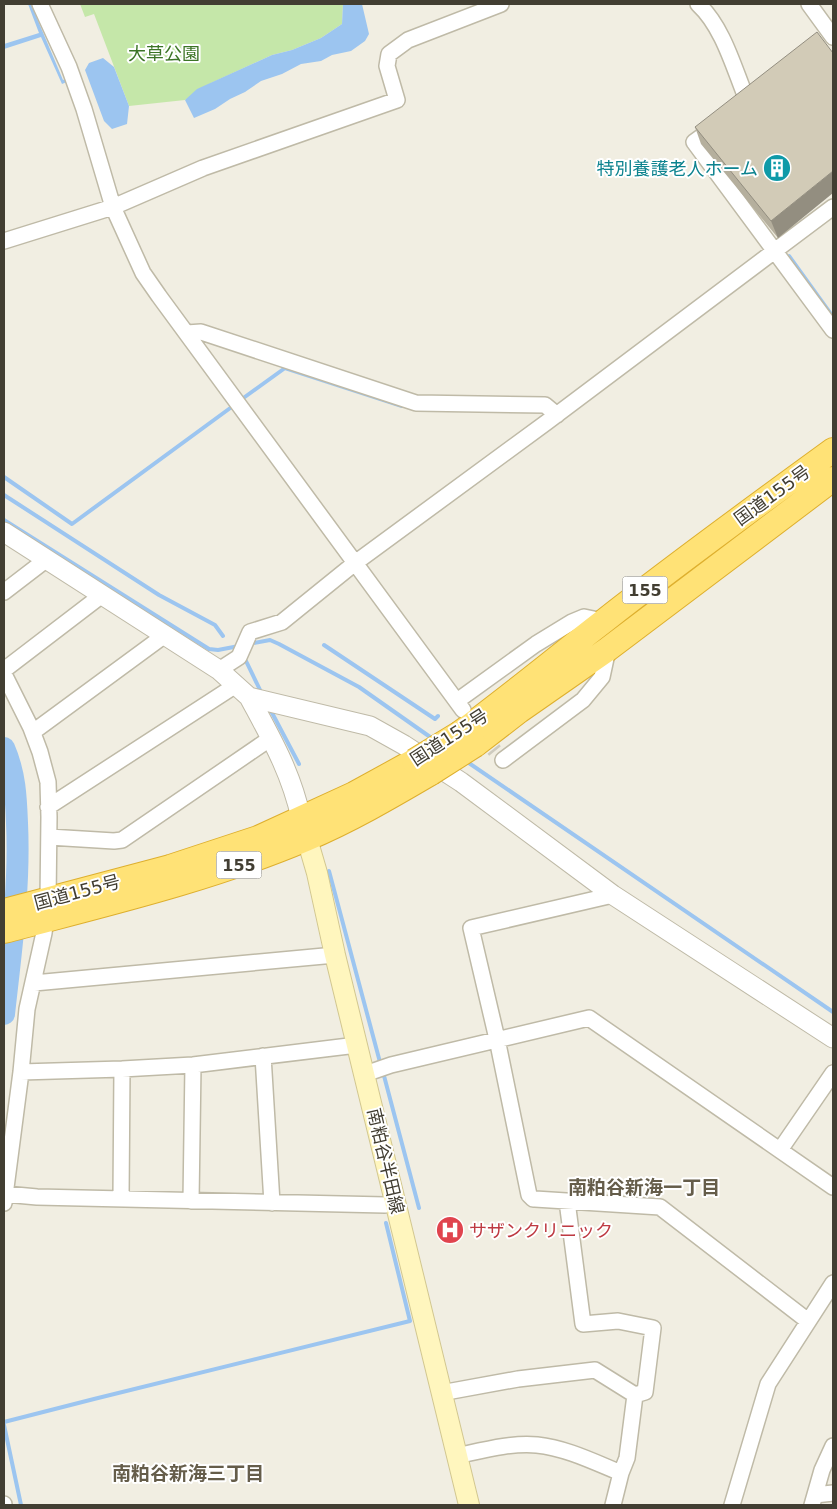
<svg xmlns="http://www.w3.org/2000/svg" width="837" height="1509" font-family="'DejaVu Sans','Noto Sans JP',sans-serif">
  <rect width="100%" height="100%" fill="#f1eee2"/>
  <!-- green -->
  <path fill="#c5e7a9" d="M80 4H343L342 24 321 38 292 50 272 55 211 83 185 100 129 106 94 14 85 17Z"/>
  <!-- water -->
  <path fill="#9cc5f0" d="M28 4H31L63 80 67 78 69 81 62 84 41 37 4 49V44L39 33Z
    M343 4H362L369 34 365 41 351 51 332 55 321 61 301 64 282 74 261 81 245 92 230 99 215 109 194 118 185 100 197 89 272 55 292 50 321 38 342 24Z
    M103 58 114 67 129 106 127 124 112 129 104 121 85 70 89 63Z"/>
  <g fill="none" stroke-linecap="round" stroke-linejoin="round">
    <!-- stream -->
    <path stroke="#9cc5f0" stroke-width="4" d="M789 256 833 317
      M242 399 285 368 402 406
      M4 477 72 524 233 406
      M4 495 159 595 215 625 223 636
      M4 520 209 649 218 650 239 646
      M687 573 703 562
      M248 644 270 640 279 644 359 687 433 739
      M324 645 435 719 438 716
      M246 661 262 694
      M270 709 299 764
      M466 761 833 1012
      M329 871 381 1066
      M383 1072 419 1208
      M4 1422 94 1399 410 1321 386 1223
      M4 1425 21 1505"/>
    <!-- river -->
    <path stroke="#9cc5f0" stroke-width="22" d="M4 748C15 773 16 797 17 823 20 887 11 950 4 1014"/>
    <!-- minor-tunnel -->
    <path stroke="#cecbbf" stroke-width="15" stroke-dasharray="15 8" stroke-linecap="butt" d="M479 731 495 751"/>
    <defs>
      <path id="minor" d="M40 4 69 67 84 109 113 207 143 273 159 296 463 710
        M698 4C722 26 733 65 745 95L746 100 742 107
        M809 4 833 37
        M716 126 694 142 833 330
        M4 241 113 207 203 168 397 100 387 66 389 54 408 40 501 4
        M187 333 201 332 416 403 545 405 557 415
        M4 592 47 559
        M4 670 102 595
        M219 670 239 657 250 632 282 622 355 563 547 422 833 207
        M4 674 31 728 40 752 48 782 49 817 48 900 44 933 27 1009 21 1072 4 1203
        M457 701 536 644 572 622 584 617 603 621
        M33 732 165 635
        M503 760 583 700 602 677 608 649
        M48 807 236 685
        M49 837 114 841 122 840 271 738
        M613 895 471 928 497 1039 529 1195 533 1199H535L660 1207 808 1321
        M34 983 335 955
        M263 1056 272 1203
        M21 1072 122 1069 193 1065 357 1045
        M365 1074 391 1065 589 1018 833 1187
        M780 1150 833 1073
        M5 1194 37 1197 385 1205 395 1202
        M121 1198 122 1069
        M191 1201 193 1065
        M567 1201 583 1324 618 1321 653 1328 645 1392 635 1395
        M441 1393 518 1379 595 1370 635 1395 627 1458 621 1473
        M456 1456C480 1451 513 1442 537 1445 566 1448 594 1462 621 1473L613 1505
        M815 1495 833 1493
        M4 1504V1505
        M732 1505 768 1384 833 1283
        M812 1505 822 1470 833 1446"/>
      <path id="tertiary" d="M4 532 219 670 249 697 370 726 404 745 461 782 613 895 833 1038
        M249 697C271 738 291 772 301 818"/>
      <path id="secondary" d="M303 825 317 873 335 955 469 1505"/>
      <path id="trunk" d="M460 733C509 697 556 658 604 621 679 562 756 506 833 450
        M475 745 519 711 608 649 833 479
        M4 911 170 867 258 838 354 794 414 761
        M4 931C106 904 209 880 306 839 349 821 390 797 431 773"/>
    </defs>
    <!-- minor casing -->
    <use href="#minor" stroke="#bfbaa7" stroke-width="18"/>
    <!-- tertiary casing -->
    <use href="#tertiary" stroke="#bfbaa7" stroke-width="21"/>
    <!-- secondary casing -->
    <use href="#secondary" stroke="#d2c790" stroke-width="22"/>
    <!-- trunk casing -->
    <use href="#trunk" stroke="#deaf2e" stroke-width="26"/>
    <!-- minor -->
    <use href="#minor" stroke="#fff" stroke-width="15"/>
    <!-- tertiary -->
    <use href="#tertiary" stroke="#fff" stroke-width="19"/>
    <!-- secondary -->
    <use href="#secondary" stroke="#fff6be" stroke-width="20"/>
    <!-- trunk -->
    <use href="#trunk" stroke="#ffe276" stroke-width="24"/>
    <defs>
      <path id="trunk-bridge" d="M414 761 460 733
        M431 773 475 745"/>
    </defs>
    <!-- trunk-bridge casing -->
    <use href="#trunk-bridge" stroke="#deaf2e" stroke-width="26" stroke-linecap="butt"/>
    <!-- trunk-bridge -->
    <use href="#trunk-bridge" stroke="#ffe276" stroke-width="24"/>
  </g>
  <!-- wall -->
  <path fill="#b5af9d" d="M833 53 778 238 701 144 695 127Z"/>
  <!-- shaded-wall -->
  <path fill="#938e80" d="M833 171V193L778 238 771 221Z"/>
  <!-- building -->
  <path fill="#d2cbb7" stroke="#938e80" d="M817 32 833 53V171L771 221 695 127Z"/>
  <!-- icons -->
  <defs>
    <symbol id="building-disc" viewBox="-11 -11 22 22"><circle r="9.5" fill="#0f9aa8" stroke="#fff"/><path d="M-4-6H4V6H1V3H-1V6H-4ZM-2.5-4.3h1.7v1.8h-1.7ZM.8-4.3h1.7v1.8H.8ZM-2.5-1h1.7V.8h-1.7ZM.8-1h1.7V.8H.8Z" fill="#fff"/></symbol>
    <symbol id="hospital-disc" viewBox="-11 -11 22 22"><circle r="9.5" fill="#e0444e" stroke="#fff"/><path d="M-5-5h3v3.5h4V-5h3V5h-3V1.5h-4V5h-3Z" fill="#fff"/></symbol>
  </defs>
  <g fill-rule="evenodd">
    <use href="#building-disc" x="761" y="152" width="32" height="32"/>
    <use href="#hospital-disc" x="434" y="1214" width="32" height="32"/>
  </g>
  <g text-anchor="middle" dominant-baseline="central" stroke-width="4" stroke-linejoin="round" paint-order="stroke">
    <!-- shield labels -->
    <g fill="#fff" stroke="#7b7870" stroke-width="1">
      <rect x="622.5" y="576.5" width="45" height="27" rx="4"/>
      <rect x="216.5" y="851.5" width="45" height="27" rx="4"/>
    </g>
    <g font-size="16" font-weight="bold" fill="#423e32">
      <text x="645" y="590">155</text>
      <text x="239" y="865">155</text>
    </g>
    <!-- park labels -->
    <g font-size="18" fill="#3c7426" stroke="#fff">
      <text x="164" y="53">大草公園</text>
    </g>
    <!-- culture labels -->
    <g font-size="18" fill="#0d838f" stroke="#fff" text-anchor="end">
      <text x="758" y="168">特別養護老人ホーム</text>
    </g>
    <!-- street labels -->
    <g font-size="18" fill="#423e32" stroke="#fff">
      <text transform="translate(772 495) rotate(-36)">国道155号</text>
      <text transform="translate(449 737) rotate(-33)">国道155号</text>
      <text transform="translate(77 892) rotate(-15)">国道155号</text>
      <text transform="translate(386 1161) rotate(77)">南粕谷半田線</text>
    </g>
    <!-- health labels -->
    <g font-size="18" fill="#be3a42" stroke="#fff" text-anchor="start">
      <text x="469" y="1230">サザンクリニック</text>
    </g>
    <!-- neighbourhood labels -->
    <g font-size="19" font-weight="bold" fill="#655d4a" stroke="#fff">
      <text x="644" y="1187">南粕谷新海一丁目</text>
      <text x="188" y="1473">南粕谷新海三丁目</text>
    </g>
  </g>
  <!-- border -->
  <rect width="837" height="1509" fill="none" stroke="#423e32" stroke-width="10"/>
</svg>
